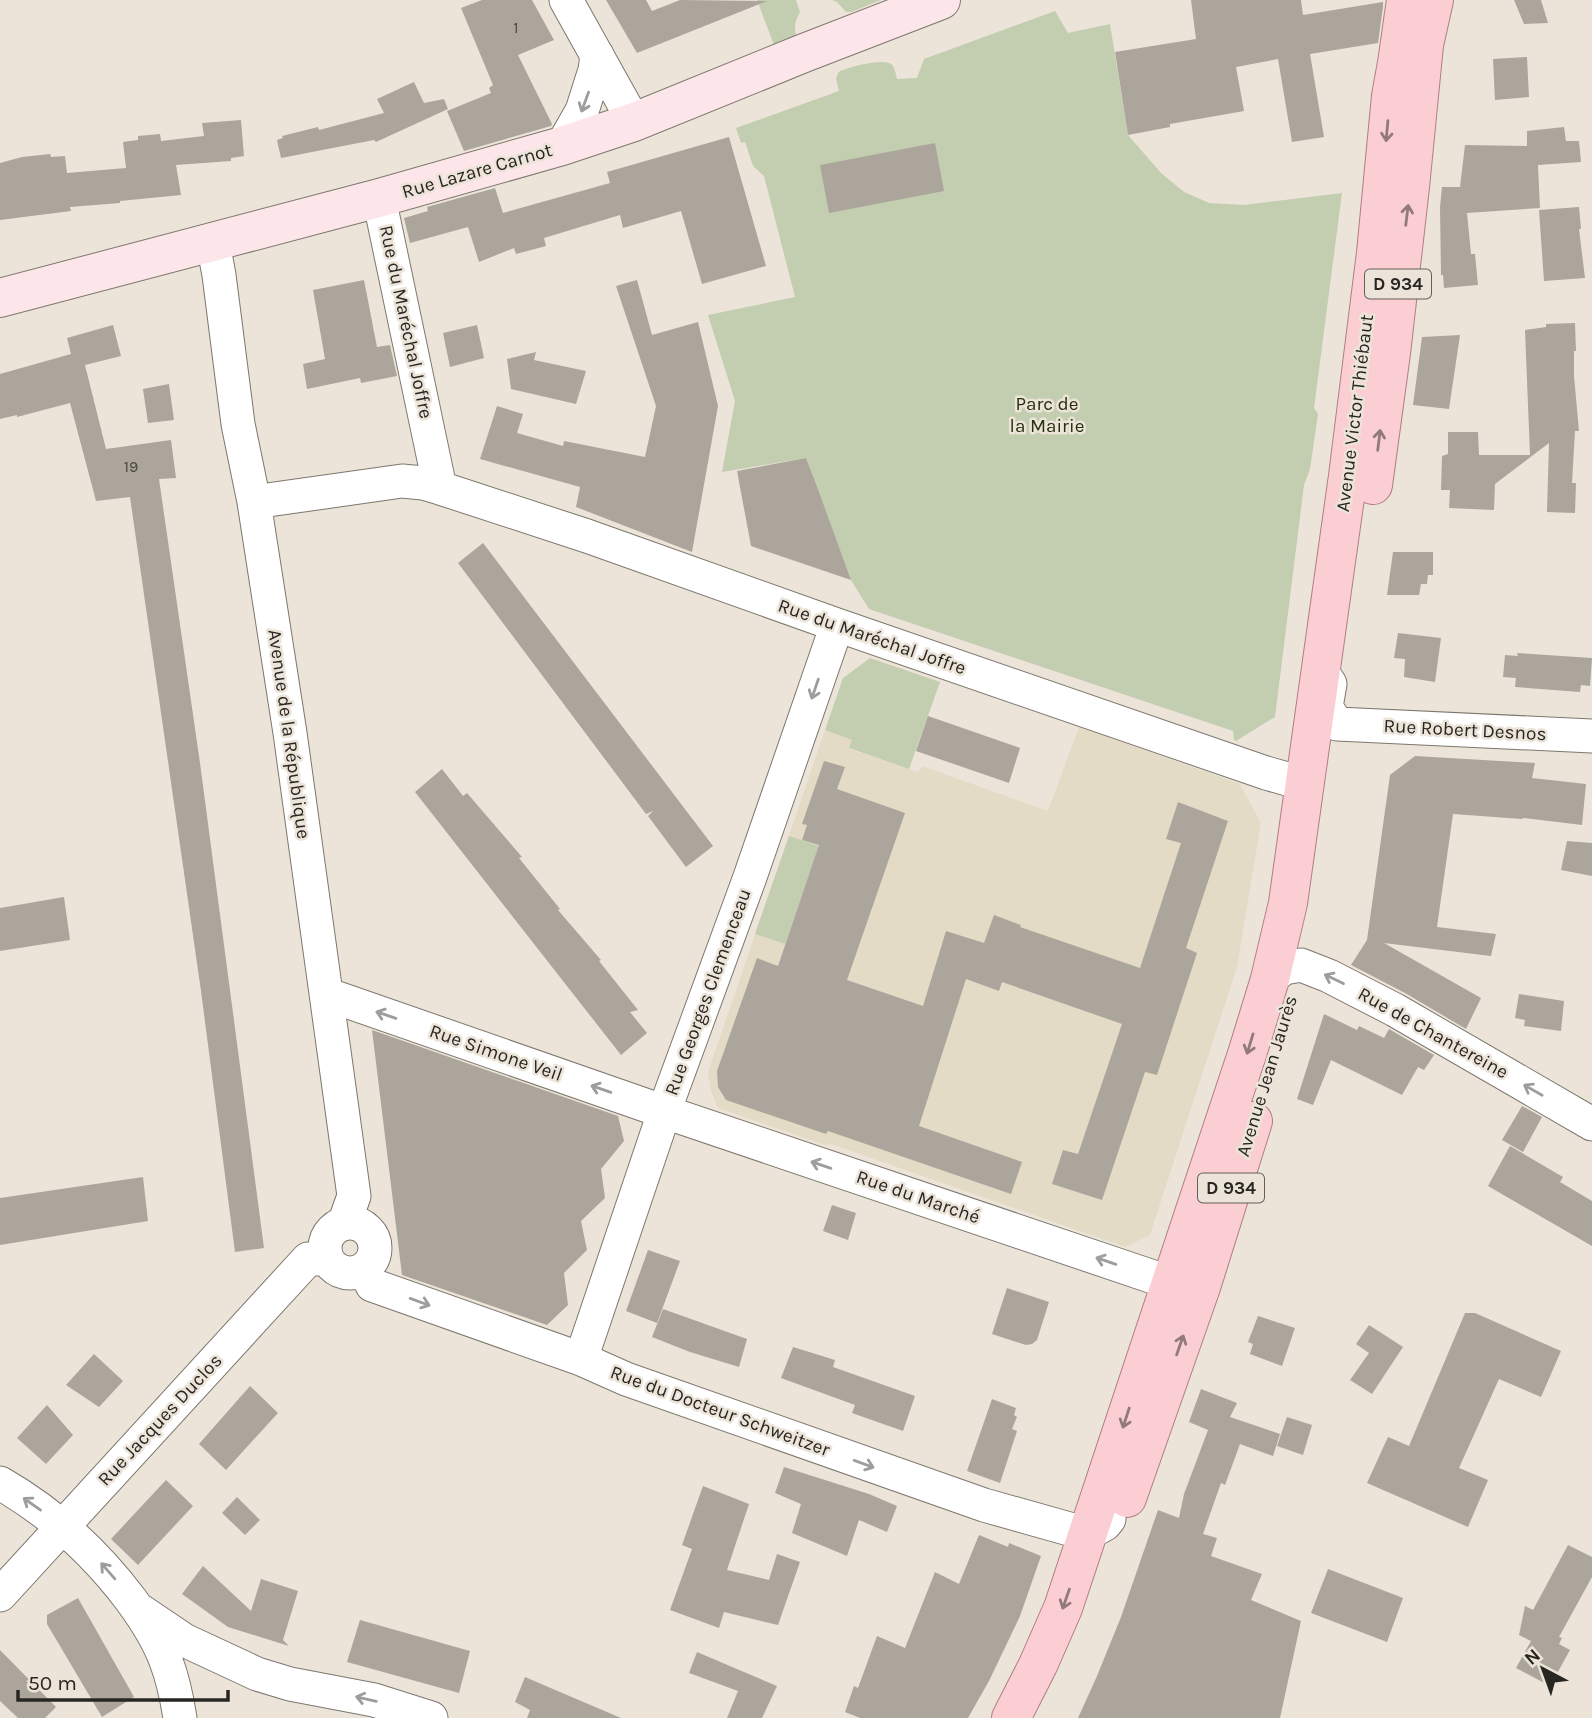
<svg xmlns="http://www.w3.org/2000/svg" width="1592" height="1718" font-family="Karla,sans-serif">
  <rect width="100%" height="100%" fill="#ece4d9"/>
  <!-- education -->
  <path fill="#e4dbc6" d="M1079 727 1240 784 1261 823 1237 967 1150 1235 1125 1247 831 1144 825 1145 718 1108 711 1091 708 1072 825 730 852 740 850 749 918 772 922 766 1048 811Z"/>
  <!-- green -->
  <path fill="#c2ceaf" d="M757 0H796L800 12C795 21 794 26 796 35L774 45Z
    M832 0H881L851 12H846L837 2Z
    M1055 11 1068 33 1110 24 1128 135 1161 173 1184 192 1209 203 1244 205 1342 193 1314 408 1318 414 1310 469 1304 485 1275 717 1236 741 1234 740 1233 731 869 609 851 580 806 458 722 472 735 401 708 315 795 297 764 176 753 166 745 142 741 143 736 128 839 91 836 79 838 73 840 71C852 67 880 58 891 64 895 67 896 75 897 79L917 78 924 59Z
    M870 658 940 682 909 769 849 748 852 740 825 730 843 678Z
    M789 836 819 846 785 944 755 934Z"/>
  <!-- building -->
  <path fill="#aca59b" d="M482 0H532L554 40 518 55 552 124 551 126 464 151 447 111 491 93 489 88 493 85 461 8Z
    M606 0H646L652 11 680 0 767 1 637 53Z
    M1191 0H1301L1303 15 1383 2V7L1378 43 1310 54 1324 137 1292 142 1278 59 1236 67 1244 111 1170 124V127L1128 135 1115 52 1196 39Z
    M1514 0H1541L1548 23 1524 24Z
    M1527 57 1529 97 1495 100 1493 59Z
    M414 82 424 103 444 99 448 109 376 142 374 140 281 158 277 140 283 138 282 136 318 127 319 130 384 113 377 99Z
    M241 120 244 156 231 158V161L176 165 181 195 120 201V203L70 207 71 211 0 220V163L22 157 50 154 51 157 65 156 67 173 126 168 123 142 138 140V136L160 134 161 141 204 136 202 123Z
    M1564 127 1566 141H1579L1581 162 1538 165 1540 208 1467 213 1471 254H1475L1478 285 1444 288 1443 275H1441L1440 207 1442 187H1460L1465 145 1527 146V131Z
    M729 137 766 266 702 284 681 211 623 228 620 215 544 238 546 246 516 254 514 248 479 262 468 227 410 243 404 218 428 211 427 207 495 188 503 213 610 183 607 172Z
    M935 143 944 191 829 213 820 165Z
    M1579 207 1581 229H1579L1585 278 1544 281 1539 210Z
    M364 280 377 347 390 345 397 376 361 383 360 378 307 389 303 364 325 359 313 290Z
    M637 280 652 335 698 322 718 406 692 552 576 507 580 487 480 459 497 406 523 414 517 433 563 446 564 441 645 457 656 406 616 286Z
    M1575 323 1576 351H1574V376L1579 431H1575L1572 483H1576L1575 513 1547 512 1549 443 1495 484 1494 510 1449 508 1450 490H1441L1442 456 1448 454V432H1478L1479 455H1530L1525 330 1546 327V324Z
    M113 325 121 356 85 365 106 449 171 440 176 478 159 479 200 763 264 1248 235 1252 201 991 130 497 96 501 70 403 17 417V415L0 419V374L71 354 67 338Z
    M477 325 484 358 450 367 443 333Z
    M1460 335 1449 409 1413 405 1422 337Z
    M536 352 534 360 586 371 576 404 511 389 507 359Z
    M169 384 174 420 148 423 143 389Z
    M806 458 819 492 851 580 751 546 737 471Z
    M483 543 713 846 686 867 648 816 653 811 646 814 458 563Z
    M1393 552H1433V575H1428L1427 584H1421L1419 595H1387Z
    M1398 633 1441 638 1435 682 1404 677 1405 659 1394 658Z
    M1517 653 1592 658 1590 686 1581 685 1580 692 1515 687 1516 678 1503 677 1505 655 1518 656Z
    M928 716 1020 748 1009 783 916 751Z
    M1415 756 1535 763 1532 778 1586 784 1582 825 1523 818 1522 819 1453 814 1437 927 1496 934 1491 956 1384 943 1481 998 1466 1029 1405 993 1351 965 1367 940 1390 775Z
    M824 761 845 767 837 789 905 813 847 980 923 1006 946 931 984 943 994 915 1021 925 1020 927 1140 968 1181 843 1166 839 1178 802 1228 821 1186 948 1197 953 1157 1075 1145 1072 1102 1200 1052 1184 1063 1150 1078 1154 1122 1024 1002 982 999 991 966 979 919 1126 1022 1162 1011 1194 828 1131 826 1134 726 1100 718 1087 717 1071 757 958 778 966 819 845 802 840 807 825 802 824Z
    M442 769 463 796 467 793 522 857 519 858 560 909 558 910 601 960 599 961 638 1010 630 1012 647 1033 621 1055 415 792Z
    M1567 841 1592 843V876L1561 870Z
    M64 897 70 940 0 951V908Z
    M1519 994 1564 1001 1561 1031 1524 1026 1525 1020 1515 1018Z
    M1324 1014 1357 1030 1359 1026 1384 1038 1389 1029 1434 1055 1424 1070 1418 1067 1402 1095 1331 1060 1313 1105 1297 1099Z
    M372 1030 618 1116 624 1141 601 1169 605 1198 581 1221 587 1250 564 1273 568 1305 547 1325 402 1275Z
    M1522 1106 1542 1117 1523 1152 1502 1140Z
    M1510 1146 1563 1177 1560 1182 1592 1201V1246L1488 1186Z
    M143 1177 148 1221 0 1245V1198Z
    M832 1205 856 1213 848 1240 823 1231Z
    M648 1250 680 1261 657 1323 626 1311Z
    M1007 1288 1049 1302 1037 1340 1032 1344 1026 1345 992 1334Z
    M663 1309 747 1339 739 1367 690 1352 652 1337Z
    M1465 1313H1475L1561 1351 1541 1397 1499 1379 1459 1468 1488 1480 1468 1527 1367 1483 1388 1437 1409 1446Z
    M1258 1316 1295 1328 1282 1366 1250 1354 1253 1344 1248 1342Z
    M1369 1325 1403 1347 1372 1394 1350 1380 1369 1353 1356 1344Z
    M793 1347 835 1360 833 1367 915 1396 903 1431 852 1413 855 1405 781 1378Z
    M94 1354 123 1381 99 1407 66 1385Z
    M250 1386 278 1413 226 1470 199 1444Z
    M1201 1389 1237 1403 1230 1417 1280 1434 1273 1456 1240 1444 1225 1485 1221 1483 1203 1534 1217 1538 1211 1556 1262 1574 1251 1600 1301 1621 1280 1718H1078L1097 1676 1121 1617 1158 1510 1179 1518 1184 1494 1208 1430 1189 1422Z
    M992 1399 1016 1408 1014 1415 1017 1417 1012 1429 1017 1431 1000 1483 967 1471Z
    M47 1405 73 1435 46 1464 17 1438Z
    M1287 1417 1312 1425 1303 1455 1277 1446Z
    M784 1467 869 1494 897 1506 887 1532 859 1520 847 1556 792 1533 801 1504 775 1493Z
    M166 1480 193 1506 138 1565 111 1539Z
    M703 1486 749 1504 727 1570 769 1580 777 1554 800 1562 778 1625 724 1612 719 1628 670 1610 692 1549 682 1545Z
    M237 1497 260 1520 245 1535 222 1513Z
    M979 1535 1008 1547 1009 1543 1041 1556 1020 1616 989 1681 968 1718H860L845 1712 854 1686 858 1688 877 1636 905 1648 935 1572 959 1584Z
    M1568 1545 1592 1557V1577L1559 1637 1562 1638 1559 1644 1570 1650 1550 1686 1516 1668 1531 1641 1519 1635 1525 1606 1533 1610Z
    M203 1566 251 1611 261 1579 298 1591 283 1640 289 1646 228 1627 182 1594Z
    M1328 1569 1403 1598 1387 1642 1311 1613Z
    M78 1598 134 1697 102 1717 47 1624V1615Z
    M360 1620 470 1651 459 1693 347 1662Z
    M0 1650 56 1707 45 1718H18L0 1701Z
    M697 1652 777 1686 762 1718H727L738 1691 689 1673Z
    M525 1677 560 1692 621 1718H527L530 1710 515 1702Z"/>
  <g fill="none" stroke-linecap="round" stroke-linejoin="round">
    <defs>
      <path id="street" d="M566 0 634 122
        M562 146 582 111 595 70 597 55
        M379 198 440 488
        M213 243 219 275 238 424 254 502 290 733 354 1196 344 1224
        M254 502 402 481 423 483 440 488 587 536 837 625 1266 773 1305 784
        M1326 678 1330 684 1326 707 1337 724 1592 736
        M1270 979 1284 968 1301 965 1329 976 1395 1010 1592 1124
        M326 994 665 1112 1171 1283
        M325 1248a25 25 0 1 1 50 0a25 25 0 1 1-50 0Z
        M365 1269 372 1285 581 1359 626 1379 984 1505 1087 1534 1105 1524 1109 1519
        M581 1359 669 1098 750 877 837 625
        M0 1483C52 1513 95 1552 131 1600 145 1619 158 1639 166 1661 173 1679 177 1699 180 1718
        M0 1595 308 1259H327
        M138 1609 184 1640 257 1674 290 1684 374 1700 431 1718"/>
      <path id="secondary" d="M0 298 379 198 562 146 634 122 804 53 941 0"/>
      <path id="primary" d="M1373 485 1391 353 1410 187 1424 45 1434 0
        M1127 1498 1201 1287 1253 1121
        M1011 1718 1038 1665 1063 1608 1248 1051 1270 979 1288 903 1348 476 1376 253 1391 96 1397 63 1406 0"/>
    </defs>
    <!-- street casing -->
    <use href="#street" stroke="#7d776d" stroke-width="35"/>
    <!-- secondary casing -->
    <use href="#secondary" stroke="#7d776d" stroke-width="40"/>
    <!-- primary casing -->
    <use href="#primary" stroke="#af7e83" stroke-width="40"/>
    <!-- street -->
    <use href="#street" stroke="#fff" stroke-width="33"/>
    <!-- secondary -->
    <use href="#secondary" stroke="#fde6e9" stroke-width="38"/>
    <!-- primary -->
    <use href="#primary" stroke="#fbced4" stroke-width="38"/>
  </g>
  <!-- one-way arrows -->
  <defs><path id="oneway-shaft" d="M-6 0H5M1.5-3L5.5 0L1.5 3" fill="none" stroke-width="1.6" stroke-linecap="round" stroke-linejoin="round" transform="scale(1.75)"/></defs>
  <g stroke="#9e9d9c">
    <use href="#oneway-shaft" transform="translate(585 102) rotate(110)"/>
    <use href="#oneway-shaft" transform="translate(815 689) rotate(109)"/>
    <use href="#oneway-shaft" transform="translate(1334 979) rotate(-154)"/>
    <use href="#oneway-shaft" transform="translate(386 1015) rotate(-161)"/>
    <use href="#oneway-shaft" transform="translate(601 1089) rotate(-161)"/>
    <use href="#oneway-shaft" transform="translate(1533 1090) rotate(-150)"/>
    <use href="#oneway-shaft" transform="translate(821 1165) rotate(-161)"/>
    <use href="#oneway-shaft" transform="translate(1106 1261) rotate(-161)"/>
    <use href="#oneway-shaft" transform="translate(420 1302) rotate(20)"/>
    <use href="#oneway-shaft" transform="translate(864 1464) rotate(20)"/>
    <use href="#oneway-shaft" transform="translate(32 1504) rotate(-145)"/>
    <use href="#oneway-shaft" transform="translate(108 1571) rotate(-131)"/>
    <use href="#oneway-shaft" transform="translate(366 1699) rotate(-167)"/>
  </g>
  <g stroke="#927a7b">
    <use href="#oneway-shaft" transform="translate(1387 131) rotate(95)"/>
    <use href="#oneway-shaft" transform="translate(1407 215) rotate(-83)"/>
    <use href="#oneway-shaft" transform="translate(1379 440) rotate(-83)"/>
    <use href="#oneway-shaft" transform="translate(1250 1044) rotate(107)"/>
    <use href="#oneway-shaft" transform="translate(1180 1345) rotate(-71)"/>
    <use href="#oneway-shaft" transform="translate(1126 1418) rotate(108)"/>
    <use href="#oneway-shaft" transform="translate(1066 1599) rotate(109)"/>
  </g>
  <g text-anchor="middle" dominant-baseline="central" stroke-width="5" stroke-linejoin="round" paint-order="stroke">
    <!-- number labels -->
    <g font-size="16" fill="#494640">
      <text x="516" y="27">1</text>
      <text x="131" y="466">19</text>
    </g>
    <!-- shield labels -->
    <g fill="#ece4d9" stroke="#635f59" stroke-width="2">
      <rect x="1365" y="269.5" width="66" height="29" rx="5"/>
      <rect x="1198" y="1173.5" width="66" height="29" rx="5"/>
    </g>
    <g font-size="18" font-weight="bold" fill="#282622">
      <text x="1398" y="284">D 934</text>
      <text x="1231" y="1188">D 934</text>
    </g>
    <!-- street labels -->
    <g font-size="19" fill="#282622" stroke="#ece4d9">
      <text transform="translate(477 171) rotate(-16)">Rue Lazare Carnot</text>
      <text transform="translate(406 322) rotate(78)">Rue du Maréchal Joffre</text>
      <text transform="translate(1355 413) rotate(-83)">Avenue Victor Thiébaut</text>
      <text transform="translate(872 637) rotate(19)">Rue du Maréchal Joffre</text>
      <text transform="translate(1465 730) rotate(3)">Rue Robert Desnos</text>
      <text transform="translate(289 734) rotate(82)">Avenue de la République</text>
      <text transform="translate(708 992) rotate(-70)">Rue Georges Clemenceau</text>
      <text transform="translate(1433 1033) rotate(29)">Rue de Chantereine</text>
      <text transform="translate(496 1053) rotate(19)">Rue Simone Veil</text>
      <text transform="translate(1267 1076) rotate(-73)">Avenue Jean Jaurès</text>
      <text transform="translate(918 1197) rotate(19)">Rue du Marché</text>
      <text transform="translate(720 1411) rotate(20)">Rue du Docteur Schweitzer</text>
      <text transform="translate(160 1420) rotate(-47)">Rue Jacques Duclos</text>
    </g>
    <!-- park labels -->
    <g font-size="19" fill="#25310c" stroke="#ece4d9">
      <text x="1047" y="404">Parc de<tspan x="1047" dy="22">la Mairie</tspan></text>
    </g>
  </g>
  <!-- north arrow -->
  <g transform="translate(1543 1669) rotate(319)" stroke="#ece4d9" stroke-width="5" paint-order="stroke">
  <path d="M0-5L12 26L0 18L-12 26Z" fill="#282622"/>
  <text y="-10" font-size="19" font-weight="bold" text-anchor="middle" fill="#282622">N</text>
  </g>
  <!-- scale -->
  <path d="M18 1690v10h210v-10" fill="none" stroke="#282622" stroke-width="3.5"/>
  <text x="28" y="1690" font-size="21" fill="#282622" stroke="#ece4d9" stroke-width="5" paint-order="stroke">50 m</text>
</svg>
